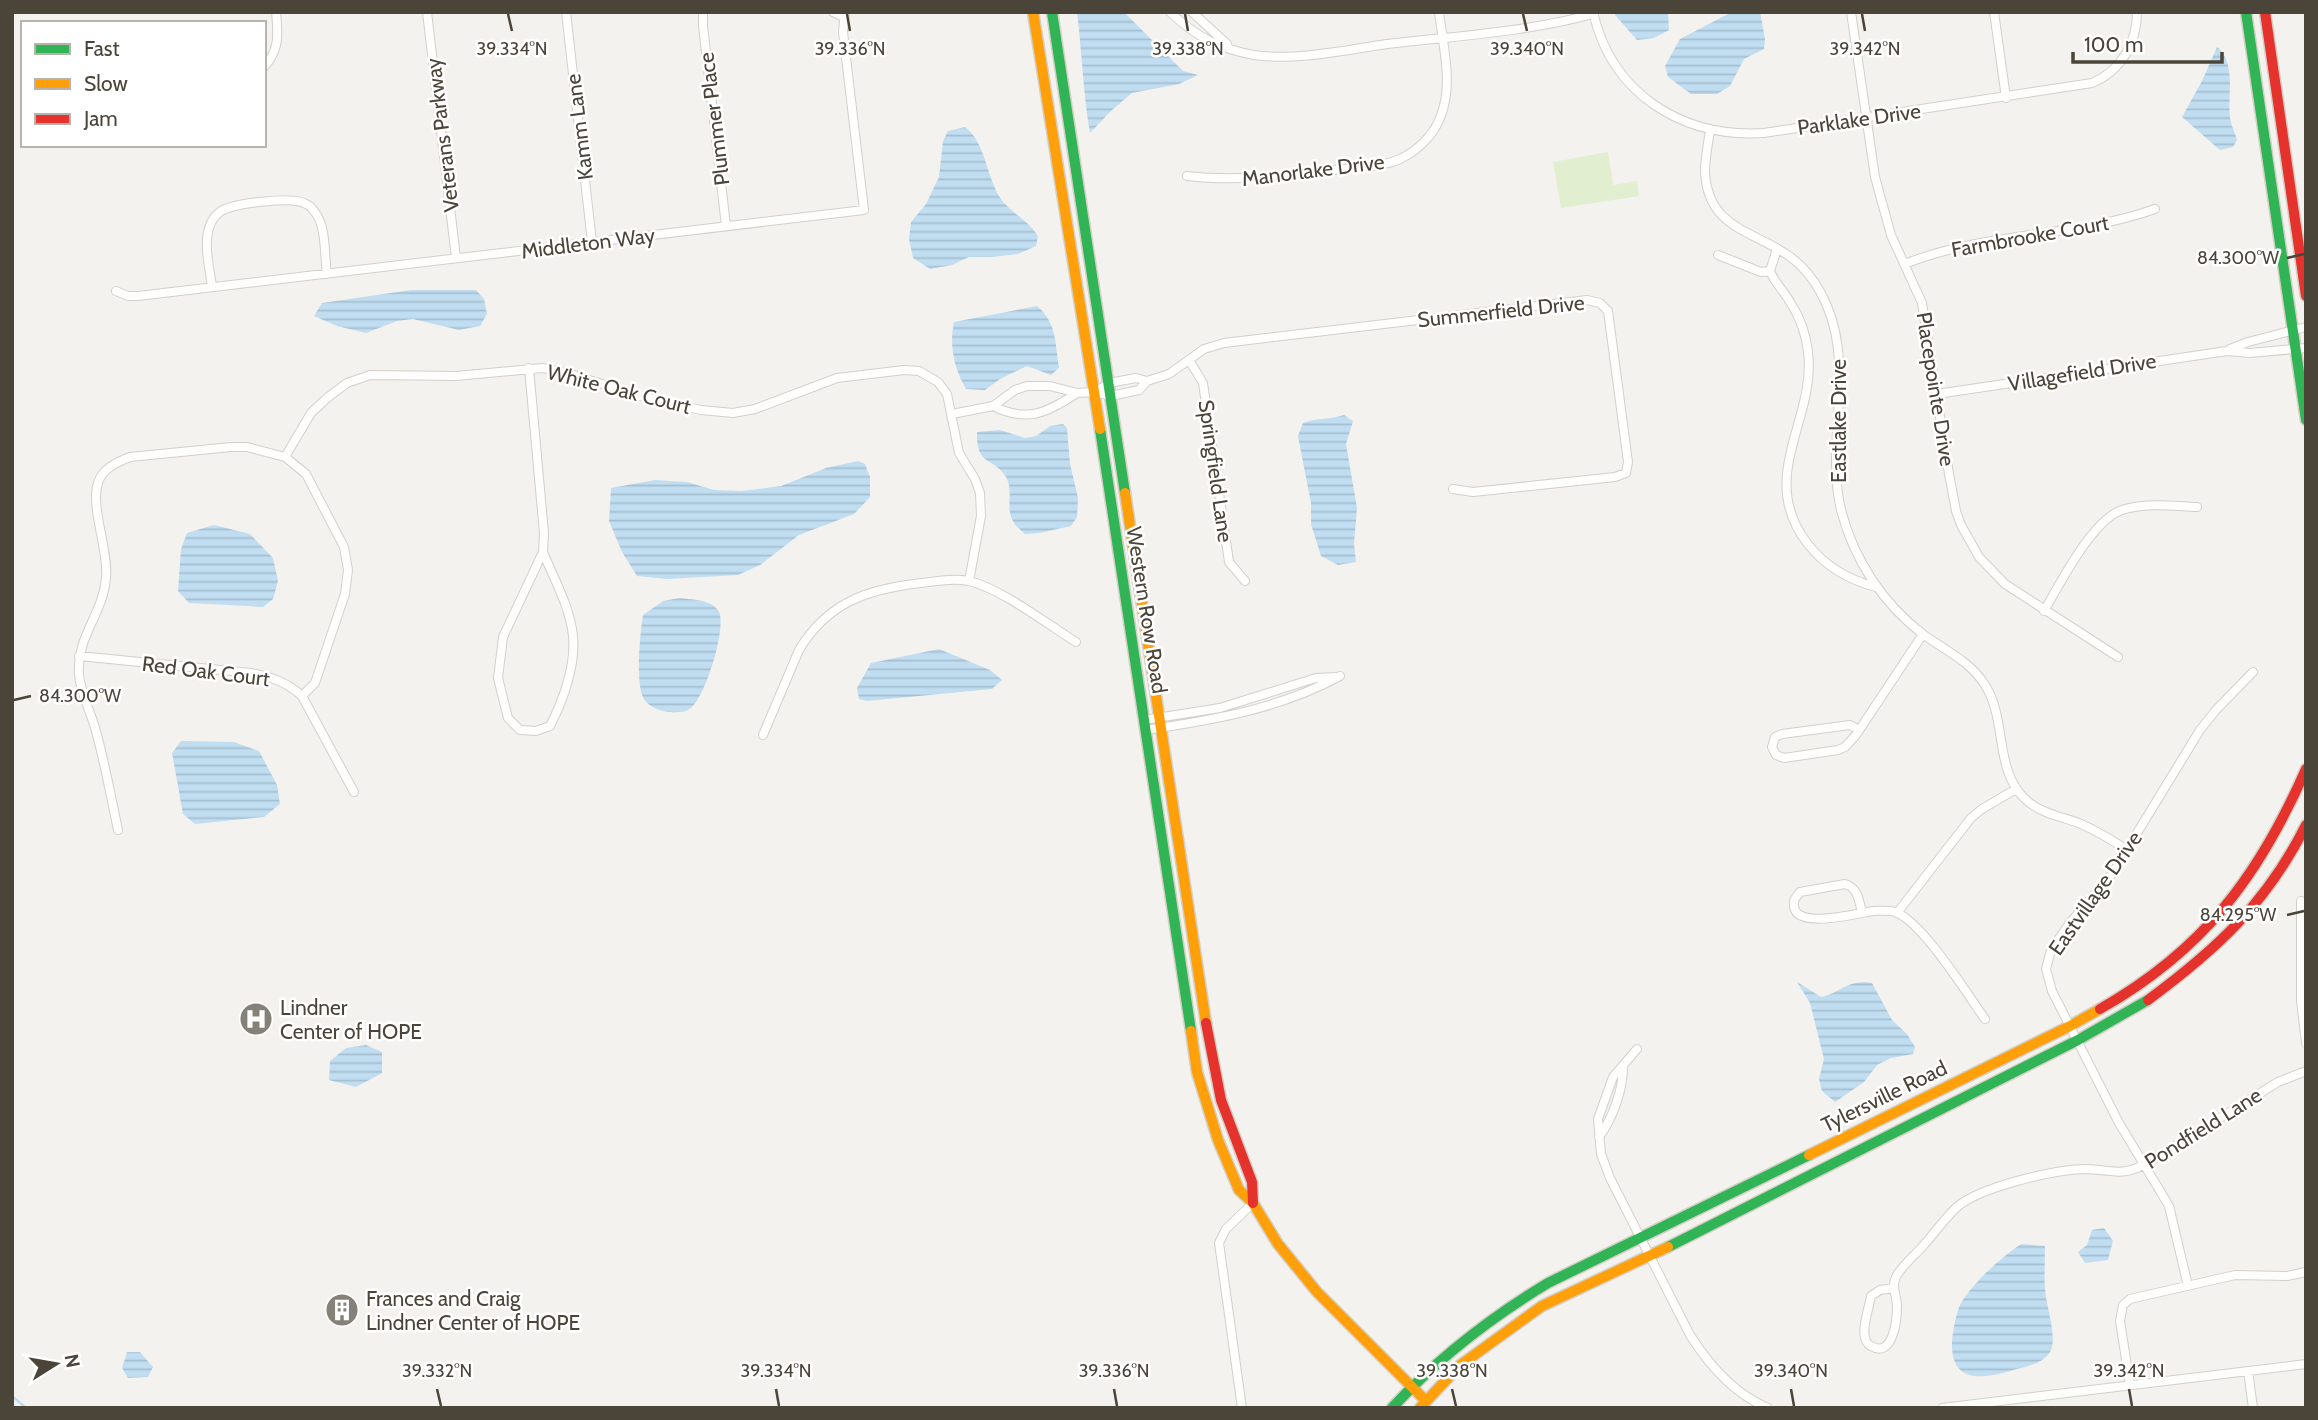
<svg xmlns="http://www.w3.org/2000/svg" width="2318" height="1420" font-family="Cabin,sans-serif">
  <defs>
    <pattern id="water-rules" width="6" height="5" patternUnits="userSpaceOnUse" patternTransform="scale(1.75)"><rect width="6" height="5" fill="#c0ddf1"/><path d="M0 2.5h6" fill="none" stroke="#a6bfcf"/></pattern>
  </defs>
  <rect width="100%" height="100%" fill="#f4f2ee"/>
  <!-- green -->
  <path fill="#e1eecf" d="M1608 152 1613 185 1637 181 1639 196 1561 208 1553 162Z"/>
  <!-- water -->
  <path fill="url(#water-rules)" d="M1077 12H1124L1183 71 1198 75 1179 84 1132 93 1112 110 1090 133C1083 93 1082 52 1077 12Z
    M1616 12H1668L1669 30 1654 38 1637 40 1615 15Z
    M1732 12H1760L1765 39 1764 49 1744 59 1730 86 1717 94H1691L1668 77 1665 66 1680 39Z
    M2217 47C2237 63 2227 96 2230 118 2231 125 2235 133 2237 140L2233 147 2220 150 2182 117 2202 81Z
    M965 127C985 142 986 174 999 196 1008 211 1027 219 1038 236L1036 246 1018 254 992 257H969L952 265 930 269 913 258 909 239 911 222 926 204 939 177 943 141 948 131Z
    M411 290H476L484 299 487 314 480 326 459 330 413 319 397 321 366 333 337 326 314 316 322 303Z
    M1037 306C1057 323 1055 343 1059 368L1051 375 1027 366 1000 379 985 390 966 389C954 368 949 346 954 322Z
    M1344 415 1353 421 1346 444 1357 508 1354 544 1356 562 1338 565 1321 556 1311 524V503L1298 436 1303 423C1319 417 1329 420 1344 415Z
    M1063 424 1067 428 1070 464 1078 498 1077 517 1071 526 1039 533 1025 534C1021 530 1015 526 1013 521 1005 508 1014 491 1006 477 993 456 976 467 977 432L1000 430 1025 438 1036 436 1050 426Z
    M858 461 865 464 870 477V497L854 514 799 535 760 565 738 575 667 579 637 576 622 552 609 521 611 488 655 480 687 482 714 490 741 491 781 486 826 468Z
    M214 525 250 534 273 558 278 581 273 599 263 607 189 603 178 591 181 549 187 533Z
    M680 598C693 600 712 599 719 612 727 628 704 703 688 710 683 713 672 712 667 712 657 710 645 705 642 695 636 677 640 633 643 615L663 601Z
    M939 649 990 670 1002 680 992 689 867 701 859 699 857 688 871 663Z
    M181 741 234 742 259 751 277 785 280 804 264 817 195 824 183 814 172 753Z
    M1797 982 1821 997C1841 993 1847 979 1872 983L1892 1020 1907 1034 1915 1047 1913 1054 1891 1058 1877 1065 1864 1082 1835 1102 1822 1091 1819 1079 1824 1059 1810 1003Z
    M366 1045 382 1052V1073L356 1087 329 1080 330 1061 346 1048Z
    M2104 1228 2113 1241 2108 1260 2085 1263 2078 1252 2087 1245 2092 1230Z
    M2021 1244 2045 1246C2045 1261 2044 1275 2045 1289 2046 1305 2058 1339 2050 1352 2043 1363 2029 1366 2017 1369 1987 1378 1950 1387 1952 1341 1953 1330 1956 1314 1960 1305 1971 1284 2002 1257 2021 1244Z
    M127 1352H140L153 1367 148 1377 128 1378 122 1368Z"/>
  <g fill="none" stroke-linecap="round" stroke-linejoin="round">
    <!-- stream -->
    <path stroke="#c0ddf1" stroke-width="2.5" d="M12 1396 26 1408"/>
    <defs>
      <path id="street" d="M427 12 456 258
        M566 12 592 242
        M703 12V26L726 226
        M833 12 843 17
        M1170 12C1195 36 1220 49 1254 55 1297 61 1345 50 1387 44 1456 36 1527 32 1593 14
        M1192 12 1227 44
        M1593 12C1612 95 1683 138 1764 133L2092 83C2121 71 2137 43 2137 12
        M1851 12 1875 177 1891 235 1922 303 1949 474 1956 511 1961 525 1979 557 2005 584 2118 657
        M1994 12 2006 98
        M264 67C280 50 278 34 276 12
        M1710 130C1708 144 1705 158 1705 172 1708 229 1753 230 1789 256 1806 268 1819 287 1827 306 1855 372 1825 443 1841 510 1854 560 1883 604 1924 635 1945 650 1971 662 1985 685 2007 719 1994 768 2024 798 2040 814 2061 816 2081 824 2097 831 2112 840 2127 850
        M1187 176C1239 182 1289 175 1342 169 1360 167 1382 167 1400 159 1417 151 1433 136 1440 118 1454 85 1443 47 1439 12
        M1777 249 1770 271C1774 282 1784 291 1790 302 1800 317 1806 334 1808 352 1813 393 1794 427 1788 466 1778 526 1821 573 1876 587
        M1718 255 1761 272 1770 271
        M1905 264C1983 232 2073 238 2155 209
        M212 287C210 269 202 241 211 223 213 218 217 214 221 211 235 203 293 196 306 204 309 205 312 208 314 211 327 226 324 255 327 274
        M116 291 128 296H138L864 210 843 32 845 12
        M2230 349 2248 342 2306 327
        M1189 360 1203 383 1229 562 1245 581
        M529 368 544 533 543 552 503 637 498 678 508 718 520 730 536 731 550 726C563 701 576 665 573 636 570 607 554 579 543 552
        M1095 392 1111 396 1139 390 1147 381 1169 374 1204 349 1224 343 1587 300 1600 303 1608 311 1628 462 1626 473 1615 477 1473 492 1453 489
        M1937 394 2227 351 2250 353 2306 348
        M993 406C1027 423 1047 413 1077 393
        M952 414 993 406 1015 390 1027 386H1050L1077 393 1095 392 1109 383 1136 378 1147 381
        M285 457 311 413 327 398 347 383 370 375 456 376 543 368 564 372 640 396 701 410 733 413 755 409 837 378 904 370 919 371 938 382 947 394 959 453 975 479 980 493 981 516 969 581
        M2044 611C2060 584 2092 520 2122 510 2146 502 2173 506 2197 507
        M79 656 251 673C271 677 287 682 302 696L354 792
        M1144 720 1220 708 1316 678 1337 677
        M1146 730C1213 720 1279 709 1340 676
        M1859 730 1850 725 1782 734 1775 737 1772 747 1776 755 1784 758 1838 750 1845 747 1856 735 1923 634
        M763 735 799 650C828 602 868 589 921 583 937 581 953 578 969 581 1002 589 1047 624 1076 642
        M118 830C111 797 105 764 96 731 91 712 81 695 79 675 76 636 103 615 106 578 109 551 90 507 98 483 102 469 117 462 130 457L231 447H247L285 457 306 474 344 547 348 570 345 594 315 683 302 696
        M2301 901V1001L2306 1043
        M1862 913C1859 900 1858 888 1845 884L1800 892C1796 897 1793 900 1794 906 1796 930 1858 913 1873 911 1881 911 1888 910 1895 912 1922 921 1967 994 1985 1019
        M1897 913 1971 818 1982 809 2016 789
        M1637 1049 1613 1077 1598 1119 1601 1154 1610 1178 1690 1335C1709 1365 1734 1394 1768 1408
        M1599 1137C1613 1118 1623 1090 1623 1066
        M2188 1286 2169 1206 2119 1123 2052 991 2046 969 2051 950 2069 924 2112 874 2200 730 2216 710 2253 672
        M1894 1288 1880 1290 1871 1296C1869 1309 1857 1339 1871 1346 1893 1359 1897 1320 1897 1306 1897 1299 1894 1293 1894 1285 1894 1282 1895 1279 1897 1275 1903 1265 1914 1256 1922 1247 1934 1234 1944 1219 1957 1207 1980 1187 2053 1170 2084 1169 2114 1169 2120 1179 2151 1161L2278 1082 2306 1071
        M2248 1371 2253 1408
        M2130 1385 2120 1321 2123 1305 2130 1299 2235 1275 2287 1276 2306 1272
        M1242 1408 1219 1243 1226 1229 1253 1203
        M1942 1408 2306 1364"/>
      <path id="fast" d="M1052 12 1125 493
        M2246 12 2306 420
        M1100 429 1191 1031
        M1668 1247 2078 1040 2148 1000
        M1392 1408C1438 1358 1490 1318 1548 1283L1809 1155"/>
      <path id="slow" d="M1033 12 1100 429
        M1125 493 1206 1023
        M1191 1031 1197 1072 1218 1140 1239 1190 1253 1203 1278 1244 1317 1292 1426 1401
        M1809 1155 2070 1026 2100 1009
        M1420 1408 1459 1366 1542 1306 1668 1247"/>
      <path id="jam" d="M2265 12 2306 296
        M2148 1000C2217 949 2267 903 2306 825
        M2100 1009C2204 950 2259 876 2306 769
        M1206 1023 1221 1100 1252 1182 1253 1203"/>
    </defs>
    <!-- street casing -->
    <use href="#street" stroke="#d2d0cb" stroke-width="10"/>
    <!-- fast casing -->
    <use href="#fast" stroke="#d3cfc5" stroke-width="13"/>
    <!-- slow casing -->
    <use href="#slow" stroke="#d3cfc5" stroke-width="13"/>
    <!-- jam casing -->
    <use href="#jam" stroke="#d3cfc5" stroke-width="13"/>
    <!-- street -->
    <use href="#street" stroke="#fdfdfc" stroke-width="8"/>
    <!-- fast -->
    <use href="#fast" stroke="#30b455" stroke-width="10"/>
    <!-- slow -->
    <use href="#slow" stroke="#ff9f0a" stroke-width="10"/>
    <!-- jam -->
    <use href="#jam" stroke="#e5322d" stroke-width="10"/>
  </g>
  <!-- ticks -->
  <path fill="none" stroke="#4b4439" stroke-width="2.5" d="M508 14 512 31M847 14 850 31M1185 14 1188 31M1523 14 1527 31M1862 14 1865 31M2287 258 2304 254M14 700 31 696M2287 915 2304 911M437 1389 441 1406M776 1389 779 1406M1114 1389 1117 1406M1452 1389 1456 1406M1791 1389 1794 1406M2129 1389 2132 1406"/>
  <!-- icons -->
  <defs>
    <symbol id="hospital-disc" viewBox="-11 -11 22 22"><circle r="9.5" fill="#868178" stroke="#fff"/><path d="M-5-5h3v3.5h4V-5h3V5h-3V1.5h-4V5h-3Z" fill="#fff"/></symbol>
    <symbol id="building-disc" viewBox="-11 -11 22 22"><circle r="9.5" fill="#868178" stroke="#fff"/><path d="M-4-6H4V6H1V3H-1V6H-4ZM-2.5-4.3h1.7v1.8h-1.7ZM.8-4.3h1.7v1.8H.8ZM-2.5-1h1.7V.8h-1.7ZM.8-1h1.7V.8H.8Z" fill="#fff"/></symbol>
  </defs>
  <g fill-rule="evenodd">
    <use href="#hospital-disc" x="237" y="1000" width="38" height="38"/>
    <use href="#building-disc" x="323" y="1291" width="38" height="38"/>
  </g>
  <g text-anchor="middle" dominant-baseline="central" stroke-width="5" stroke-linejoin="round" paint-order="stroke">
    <!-- street labels -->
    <g font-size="21" fill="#4b4439" stroke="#fff">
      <text transform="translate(714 119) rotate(-97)">Plummer Place</text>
      <text transform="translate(1859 119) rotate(-8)">Parklake Drive</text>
      <text transform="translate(579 127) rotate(-97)">Kamm Lane</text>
      <text transform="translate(442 135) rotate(-97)">Veterans Parkway</text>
      <text transform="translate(1313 170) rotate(-7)">Manorlake Drive</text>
      <text transform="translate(2030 236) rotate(-10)">Farmbrooke Court</text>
      <text transform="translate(588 243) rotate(-7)">Middleton Way</text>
      <text transform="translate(1501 311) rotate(-6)">Summerfield Drive</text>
      <text transform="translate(2082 372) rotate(-9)">Villagefield Drive</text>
      <text transform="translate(619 389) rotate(14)">White Oak Court</text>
      <text transform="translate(1936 389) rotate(81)">Placepointe Drive</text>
      <text transform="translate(1838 421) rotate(-90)">Eastlake Drive</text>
      <text transform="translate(1216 471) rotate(82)">Springfield Lane</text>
      <text transform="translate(1147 610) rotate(81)">Western Row Road</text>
      <text transform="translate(206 671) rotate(7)">Red Oak Court</text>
      <text transform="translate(2095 893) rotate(-55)">Eastvillage Drive</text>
      <text transform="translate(1884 1096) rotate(-26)">Tylersville Road</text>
      <text transform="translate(2203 1128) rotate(-32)">Pondfield Lane</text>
    </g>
    <!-- poi labels -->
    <g font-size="21" fill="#4b4439" stroke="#fff" text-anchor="start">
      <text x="280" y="1007">Lindner<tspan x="280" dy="24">Center of HOPE</tspan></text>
      <text x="366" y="1298">Frances and Craig<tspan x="366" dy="24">Lindner Center of HOPE</tspan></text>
    </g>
  </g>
  <g font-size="18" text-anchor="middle" fill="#4b4439" stroke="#fff" stroke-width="5" stroke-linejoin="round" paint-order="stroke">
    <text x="512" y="55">39.334°N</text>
    <text x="850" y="55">39.336°N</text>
    <text x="1188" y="55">39.338°N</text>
    <text x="1527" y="55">39.340°N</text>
    <text x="1865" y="55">39.342°N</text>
    <text x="2238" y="264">84.300°W</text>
    <text x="80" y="702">84.300°W</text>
    <text x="2238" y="921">84.295°W</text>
    <text x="437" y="1377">39.332°N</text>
    <text x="776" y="1377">39.334°N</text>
    <text x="1114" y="1377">39.336°N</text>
    <text x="1452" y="1377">39.338°N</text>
    <text x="1791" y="1377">39.340°N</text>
    <text x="2129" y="1377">39.342°N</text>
  </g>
  <!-- border -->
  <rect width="2318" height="1420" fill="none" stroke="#4b4439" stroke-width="28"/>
  <!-- legend -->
  <rect x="21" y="21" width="245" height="126" fill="#ffffff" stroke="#b7b4b0" stroke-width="2"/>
  <rect x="35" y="44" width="35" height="10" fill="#30b455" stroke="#b7b4b0" stroke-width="2"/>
  <text x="84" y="56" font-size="21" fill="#4b4439">Fast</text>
  <rect x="35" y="79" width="35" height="10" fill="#ff9f0a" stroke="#b7b4b0" stroke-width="2"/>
  <text x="84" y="91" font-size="21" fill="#4b4439">Slow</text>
  <rect x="35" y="114" width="35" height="10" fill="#e5322d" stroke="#b7b4b0" stroke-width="2"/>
  <text x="84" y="126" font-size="21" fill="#4b4439">Jam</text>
  <!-- north arrow -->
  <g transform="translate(56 1364) rotate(79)" stroke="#ffffff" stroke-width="5" paint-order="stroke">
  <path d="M0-5L12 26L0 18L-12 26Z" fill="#4b4439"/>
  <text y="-10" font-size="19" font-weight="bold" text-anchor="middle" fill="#4b4439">N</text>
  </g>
  <!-- scale -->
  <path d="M2073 52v10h149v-10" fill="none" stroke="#4b4439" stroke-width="3.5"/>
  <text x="2084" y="52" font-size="21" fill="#4b4439" stroke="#ffffff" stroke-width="5" paint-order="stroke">100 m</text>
</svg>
